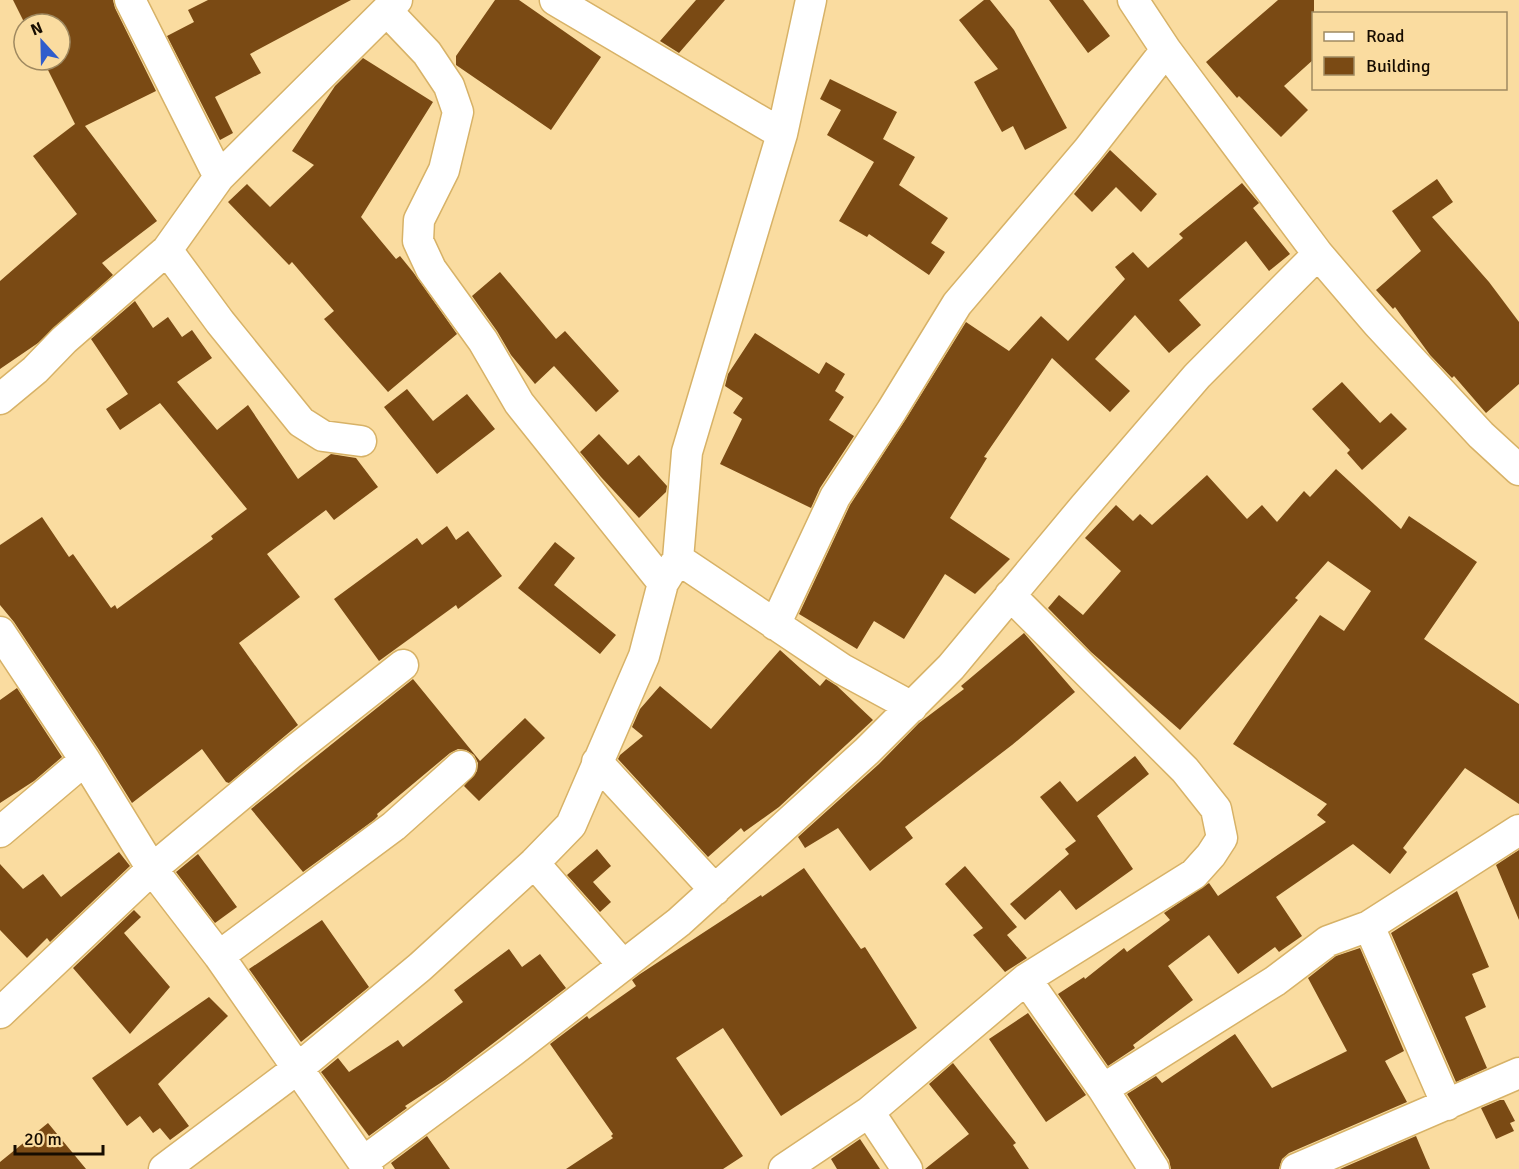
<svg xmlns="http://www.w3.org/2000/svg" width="1519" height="1169" font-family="Signika,sans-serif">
  <rect width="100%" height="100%" fill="#fadca0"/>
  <!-- building -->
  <path fill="#7a4a14" d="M13 0H113L115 8 156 91 85 126 157 221 102 263 113 275 38 343 0 369V281L77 214 33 156 75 124 43 60H60V24H25Z
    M208 0H351L250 54 261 73 215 97 233 133 220 140 167 36 194 22 188 10Z
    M495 0H519L601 57 551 130 456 65V56Z
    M696 0H725L679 53 660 41Z
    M984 0H990L1014 30 1067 128 1025 150 1013 126 1002 132 974 82 998 69 959 20Z
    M1049 0H1083L1110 36 1088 53Z
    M1278 0H1314V59L1284 86 1308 110 1281 137 1239 96 1237 98 1206 62Z
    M363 58 433 102 361 217 396 259 400 256 413 272 457 334 388 392 324 319 334 311 292 262 289 265 228 202 247 184 270 207 314 165 292 151 335 86Z
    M830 79 897 112 883 139 915 157 899 185 948 218 931 243 945 252 929 275 869 234 867 237 839 221 874 162 827 135 841 110 820 99Z
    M1110 150 1157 194 1141 212 1116 187 1092 212 1074 194Z
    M1437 179 1453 202 1432 217 1489 282 1519 322V384L1486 413 1454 376 1452 378 1430 355 1395 307 1393 309 1376 290 1421 251 1392 211Z
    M1242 183 1259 203 1253 208 1290 254 1269 271 1246 241 1179 300 1201 325 1169 353 1135 315 1095 359 1130 391 1110 412 1052 358 984 457 987 458 950 518 1010 559 975 594 945 574 904 639 874 621 857 649 799 614 850 505 906 419 966 322 1009 351 1041 316 1068 341 1125 279 1115 267 1133 252 1148 268 1183 238 1179 234Z
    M500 272 556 339 565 331 619 391 596 412 554 366 535 384 511 355 497 331 472 296Z
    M135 301 153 328 168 317 182 337 192 330 212 358 177 382 217 430 248 405 298 479 331 454 356 458 378 487 334 520 326 510 267 554 300 597 239 643 298 725 229 783 226 782 202 749 132 803 99 750 14 622 0 605V545L42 517 69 557 73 554 111 608 115 605 117 609 213 539 211 536 247 509 160 403 120 430 106 409 128 394 91 339Z
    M755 333 819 374 826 362 845 374 835 391 844 397 829 420 854 436 820 488 811 508 720 464 742 419 733 413 743 398 725 386 728 374Z
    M1342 382 1380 423 1391 413 1407 429 1362 470 1347 453 1350 450 1312 409Z
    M407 389 433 421 467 394 495 429 437 474 384 407Z
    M599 434 628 465 639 455 667 486 666 492 639 518 601 477 580 452Z
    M1336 469 1401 529 1409 516 1477 562 1424 639 1519 704V804L1465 768 1403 848 1407 852 1390 874 1353 844 1276 897 1302 936 1279 952 1275 947 1238 974 1209 935 1168 966 1193 1000 1133 1045 1135 1048 1108 1066 1058 994 1084 977 1085 979 1124 948 1127 952 1170 920 1164 913 1209 883 1218 896 1326 822 1317 815 1327 804 1233 744 1320 615 1344 631 1371 591 1328 561 1295 598 1298 600 1180 730 1091 652 1048 608 1059 595 1083 615 1121 571 1085 538 1116 505 1133 521 1140 514 1152 525 1207 475 1247 519 1262 505 1277 522 1304 491 1310 497Z
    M447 526 456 540 468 531 502 576 458 609 456 605 379 661 334 599 417 538 422 545Z
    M555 542 575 558 554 585 616 635 600 654 518 588Z
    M1024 633 1075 692 1012 745 905 827 913 838 870 871 838 828 805 848 798 837 879 764 919 723 964 689 961 686Z
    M780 650 820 686 826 679 837 686 873 720 779 807 744 832 741 828 708 857 618 759 620 755 643 736 632 727 640 709 660 686 711 729Z
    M413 679 480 761 525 718 545 738 479 801 464 786 477 771 478 763 474 755 466 750 458 749 450 753 377 814 378 816 374 820 303 872 251 809Z
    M17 688 62 757 34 781 0 803V700Z
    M1135 756 1149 774 1097 816 1133 869 1076 910 1060 890 1025 920 1010 904 1069 854 1065 849 1076 841 1040 797 1060 781 1077 802Z
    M597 849 611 866 593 882 611 902 600 912 567 875Z
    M1519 850V920L1496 865Z
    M119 852 130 866 50 942 47 938 27 958 0 930V864L23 889 43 874 61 897Z
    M198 854 237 907 215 923 176 872Z
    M965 866 1017 927 1007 935 1027 958 1005 972 973 935 983 928 945 884Z
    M804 868 861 949 865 947 917 1028 781 1116 723 1028 676 1058 743 1156 723 1169H566L613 1138 611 1136 613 1134 550 1044 587 1016 589 1019 636 986 632 980 640 974 761 895 762 897Z
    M1457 891 1489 967 1472 974 1486 1007 1465 1017 1487 1068 1456 1082 1391 933Z
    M134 910 141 917 124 933 170 987 130 1034 73 968Z
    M322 920 369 987 301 1042 249 969Z
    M1360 948 1404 1051 1385 1061 1407 1102 1289 1153 1282 1159 1279 1169H1171L1169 1160 1127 1094 1156 1076 1162 1083 1235 1034 1272 1088 1347 1051 1308 978 1336 956Z
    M509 949 522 967 540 954 566 988 445 1080 405 1106 407 1108 369 1136 321 1072 338 1058 349 1072 398 1040 403 1047 463 1002 454 990Z
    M209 997 228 1016 158 1084 189 1126 170 1140 160 1128 153 1133 140 1116 127 1126 92 1078Z
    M1028 1013 1086 1095 1046 1122 989 1039Z
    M953 1063 1016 1143 1013 1145 1029 1169H925L969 1134 929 1084Z
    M1500 1100H1504L1515 1121 1510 1123 1514 1131 1496 1139 1481 1108Z
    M48 1123 86 1169H0V1162Z
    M427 1136 450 1169H395L391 1163Z
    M1416 1136 1430 1169H1340Z
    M860 1139 880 1169H837L831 1159Z"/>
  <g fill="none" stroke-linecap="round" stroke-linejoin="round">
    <defs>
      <path id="minor" d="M130 0 219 177
        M555 0 782 134
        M1133 0 1166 50 1318 254 1377 323 1481 435 1519 470
        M387 11 427 53 449 86 458 112 444 170 419 220 418 241 431 269 483 341 519 403 663 583
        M167 250 220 322 301 422 323 436 361 441
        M0 399 35 370 64 340 167 250 219 177 397 0
        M678 559 842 669 912 707
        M775 625 835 497 892 410 957 304 1088 150 1166 50
        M0 632 85 760 152 869 219 956 368 1169
        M597 762 715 890
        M0 832 85 760
        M534 863 623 965
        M1369 926 1447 1105
        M219 956 394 826 461 766
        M1026 979 1103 1089 1154 1169
        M0 1013 152 869 290 754 403 665
        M1103 1089 1275 981 1328 941 1369 926 1519 830
        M869 1112 907 1169
        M363 1162 513 1051 679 922 867 751 951 667 1084 507 1197 376 1318 254
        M164 1169 297 1069 420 967 534 863 571 825 644 656 663 583 678 559 687 452 782 134 811 0
        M784 1169 869 1112 1026 979 1194 874 1211 855 1222 838 1216 809 1185 770 1010 595
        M1296 1169 1519 1073"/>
    </defs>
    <!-- minor casing -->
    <use href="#minor" stroke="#d7b267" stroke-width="33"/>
    <!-- minor -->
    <use href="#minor" stroke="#fff" stroke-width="30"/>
  </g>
  <!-- legend -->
  <rect x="1312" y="12" width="195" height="78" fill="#fadca0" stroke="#9f8960" stroke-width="1.5"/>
  <rect x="1324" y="32" width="30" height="9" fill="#ffffff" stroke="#9f8960" stroke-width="1.5"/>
  <text x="1366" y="42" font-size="18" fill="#160c00">Road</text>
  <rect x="1324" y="57" width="30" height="18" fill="#7a4a14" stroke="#9f8960" stroke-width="1.5"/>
  <text x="1366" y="72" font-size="18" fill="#160c00">Building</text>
  <!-- north arrow -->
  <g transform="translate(42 42) rotate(338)"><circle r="28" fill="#fadca0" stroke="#9f8960" stroke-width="1.5"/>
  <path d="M0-4.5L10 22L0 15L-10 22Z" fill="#2f5dcc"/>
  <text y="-9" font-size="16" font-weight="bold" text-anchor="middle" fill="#160c00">N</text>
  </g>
  <!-- scale -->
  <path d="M15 1145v9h88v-9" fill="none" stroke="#160c00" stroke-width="3"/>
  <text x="24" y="1145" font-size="18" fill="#160c00" stroke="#fadca0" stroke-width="4.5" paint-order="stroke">20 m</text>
</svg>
